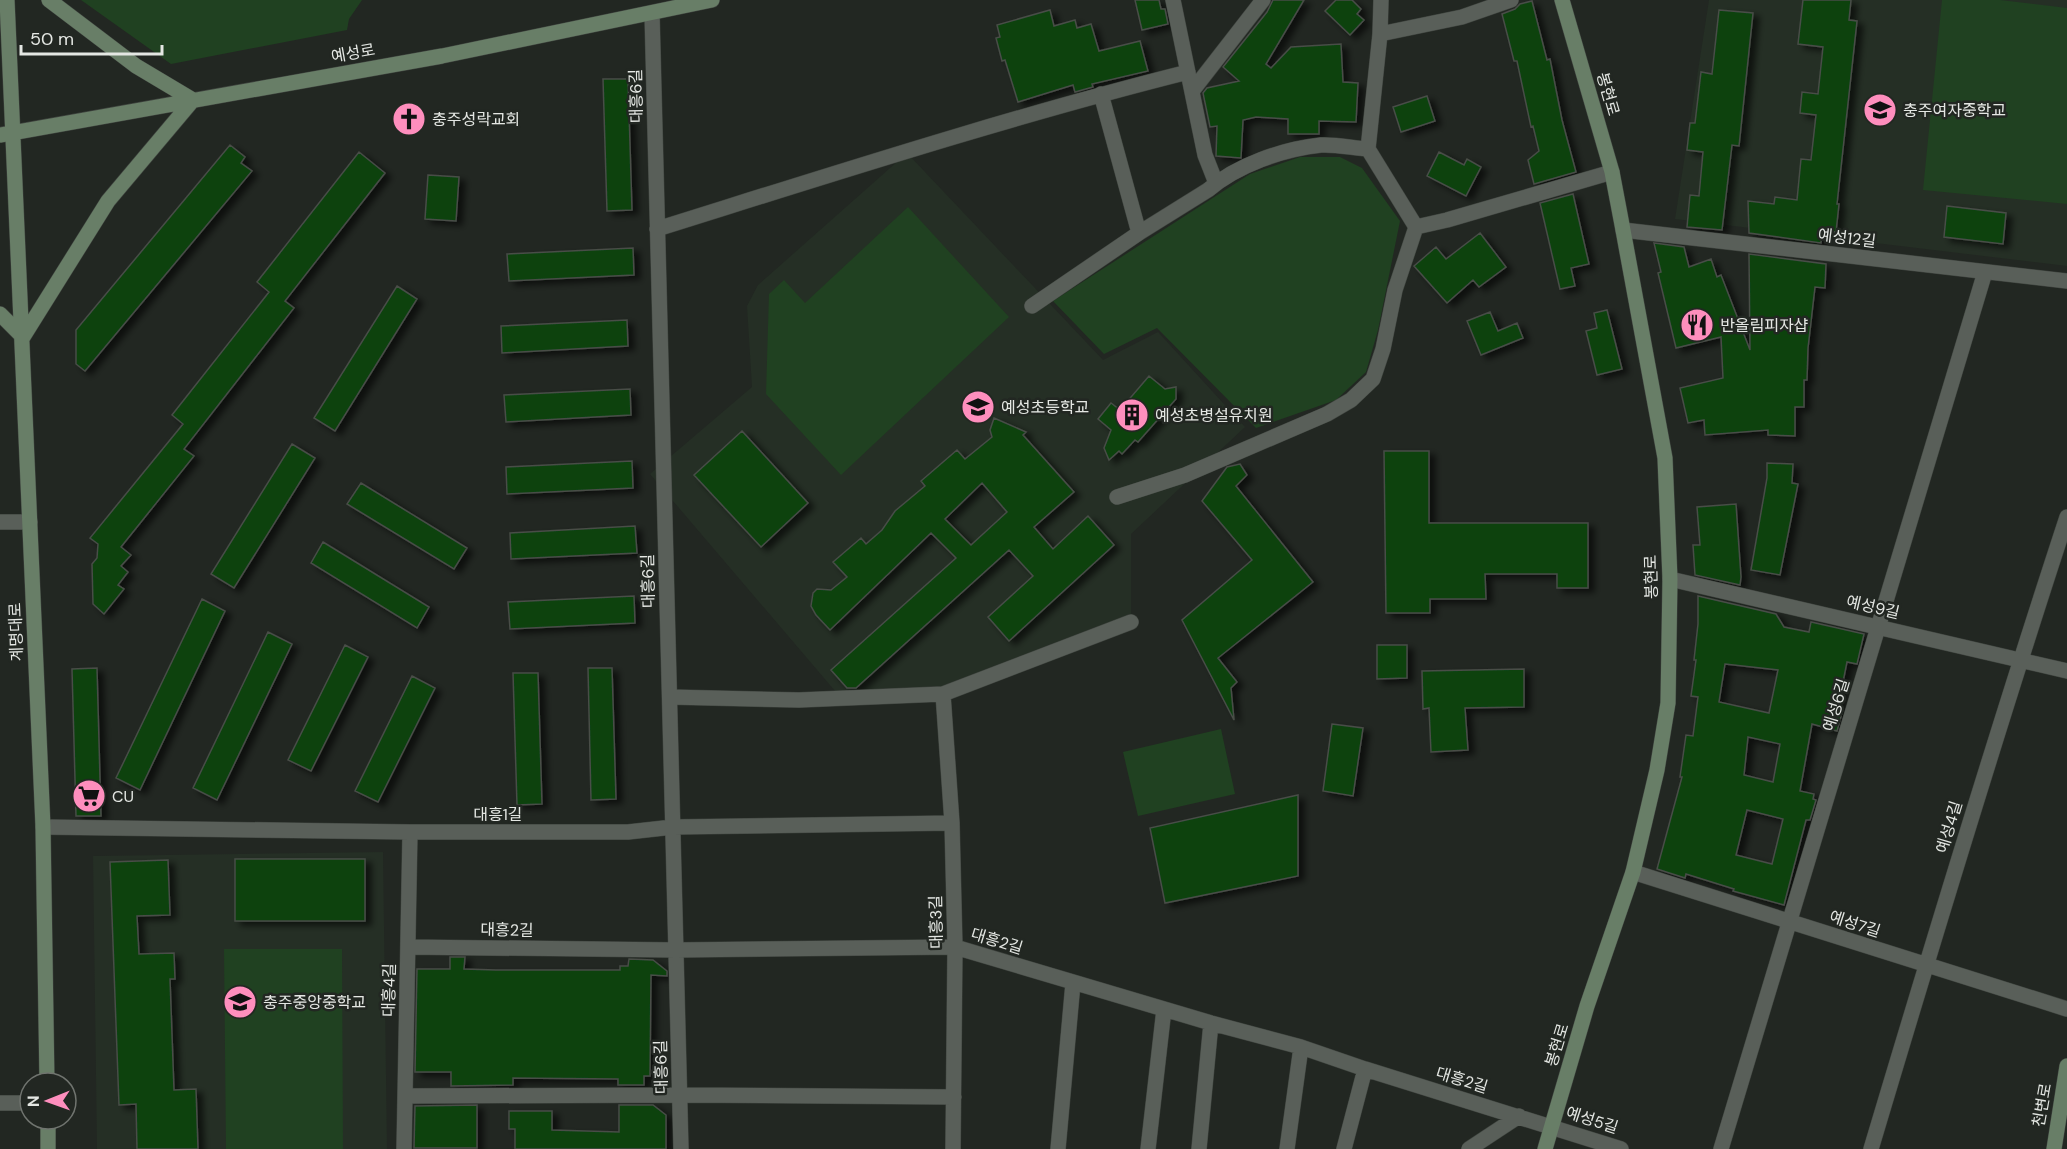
<svg xmlns="http://www.w3.org/2000/svg" width="2067" height="1149" font-family="'DM Sans','Noto Sans KR',sans-serif">
  <defs>
    <filter id="shadow"><feDropShadow dx="6" dy="4" stdDeviation="3" flood-color="#0009"/></filter>
  </defs>
  <rect width="100%" height="100%" fill="#222722"/>
  <!-- built -->
  <path fill="#252f25" d="M1709 0H2067V266L1675 219Z
    M907 153 1103 360 1158 332 1245 427 1131 534V622L943 694 841 698 650 474 752 387 747 306 758 285Z
    M383 852 387 1149H97L93 856Z"/>
  <!-- green -->
  <path fill="#204121" d="M81 0H362L349 19 347 30 171 64Z
    M1942 0H2000L2067 8V204L1923 190Z
    M1300 157H1340L1362 168 1400 221 1378 330 1366 372 1336 400 1256 428 1157 328 1104 354 1053 301 1250 174Z
    M908 207 1009 317 841 475 766 394 769 294 784 280 805 303Z
    M1221 729 1235 794 1138 816 1123 752Z
    M342 949 343 1149H226L224 949Z"/>
  <!-- building -->
  <path fill="#094310" stroke="#484d47" stroke-width="1.5" fill-rule="evenodd" filter="url(#shadow)" d="M1135 0H1159L1161 9H1165L1168 24 1142 30Z
    M1273 0H1304L1266 64 1271 68 1291 47 1341 44 1343 82 1358 83 1356 122 1319 121V134H1288V119L1256 117 1243 120 1241 158 1216 156 1217 126 1210 127 1203 93 1207 88 1239 81 1223 67 1267 12Z
    M1336 0H1352L1361 9 1357 14 1364 20 1350 35 1325 11Z
    M1803 0H1851L1849 20 1857 21 1837 204H1839L1836 232 1822 231 1821 243 1749 233 1748 201 1774 204 1775 197 1797 200 1801 159 1811 160 1816 115 1800 113 1802 92 1818 94 1823 47 1798 44Z
    M1532 1 1547 60 1550 59 1562 120 1576 172 1534 184 1528 160 1539 151 1533 126 1531 127 1517 61H1514L1502 14 1515 9 1520 4Z
    M1050 10 1054 26 1075 20 1077 28 1091 24 1099 51 1140 41 1148 71 1092 84 1093 87 1075 92 1073 85 1018 102 1005 60 1002 61 996 38 1000 37 997 25Z
    M1719 10 1753 13 1739 146 1732 145 1722 230 1687 227 1690 195 1699 196 1703 152 1687 150 1690 123H1695L1701 72 1712 74Z
    M603 79H628L632 210 607 211Z
    M1427 96 1435 121 1401 132 1393 107Z
    M230 145 245 157 241 163 252 171 85 371 76 364V330Z
    M359 152 385 173 285 301 294 308 184 449 194 456 121 547 131 555 121 566 128 572 118 585 124 589 104 614 93 604 92 564 97 558 98 544 90 538 183 424 172 415 269 292 257 282Z
    M1439 152 1464 165 1467 159 1481 167 1466 196 1427 176Z
    M428 175 459 177 456 221 425 219Z
    M1573 194 1589 264 1571 268 1575 286 1560 289 1540 203Z
    M1947 206 2006 213 2003 244 1944 237Z
    M1480 233 1506 267 1479 287 1473 280 1447 303 1414 266 1436 247 1446 259Z
    M1654 243 1684 247 1689 267 1711 259 1717 277 1721 275 1750 350 1749 254 1826 264 1825 288 1815 287 1808 348 1807 380H1804V407H1795V436L1768 435V430L1705 435 1704 420 1688 423 1680 388 1723 378 1721 337 1676 348 1658 273 1661 272Z
    M633 248 634 275 509 281 507 254Z
    M397 286 417 299 335 431 314 418Z
    M1607 310 1622 369 1597 375 1586 331 1597 328 1594 313Z
    M1490 312 1498 331 1517 323 1523 338 1481 355 1467 321Z
    M627 320 628 346 502 353 501 326Z
    M1149 376 1165 389 1176 387V399L1138 442 1135 440 1122 454 1119 451 1109 460 1104 448 1111 430 1098 419 1111 403 1120 410Z
    M630 389 631 415 506 422 504 395Z
    M994 418 1026 432 1023 435 1074 492 1034 527 1053 549 1088 516 1114 545 1009 641 988 617 1033 576 1009 550 856 688H847L831 670 956 558 931 533 830 630 816 615 811 606 813 593 817 589 831 590 847 577 833 562 861 538 866 544 882 530 895 511 925 486 921 481 957 450 965 459 992 437 990 430ZM982 483 1007 512 971 545 945 519Z
    M742 431 808 503 761 547 694 475Z
    M292 444 315 458 234 588 211 574Z
    M1384 451H1429V523H1588V588H1557V574H1485L1486 599H1430V613H1386Z
    M632 461 633 488 507 494 506 467Z
    M1767 463 1793 464 1792 483 1798 484 1780 575 1751 570 1767 478Z
    M1240 464 1247 475 1236 486 1313 582 1218 658 1237 682 1231 688 1234 720 1182 620 1252 560 1202 501 1227 467Z
    M361 483 467 548 454 569 347 504Z
    M1736 504 1741 577 1740 585 1695 575 1693 545H1700L1697 507Z
    M635 526 637 553 511 559 510 533Z
    M323 542 429 607 417 628 311 563Z
    M634 596 635 623 510 629 508 602Z
    M1698 596 1776 614 1784 627 1809 632 1811 622 1864 634 1857 664 1847 662 1838 707 1843 709 1837 731 1812 724 1800 791 1814 794 1813 799 1816 800 1810 820H1806L1784 905 1733 891 1734 889 1686 874 1685 878 1657 869 1682 777H1680L1686 735 1693 736 1698 697 1691 696 1696 660H1694L1698 624ZM1725 664 1778 670 1769 713 1719 702ZM1748 737 1780 744 1773 782 1744 775ZM1747 810 1783 819 1772 864 1736 855Z
    M202 599 225 611 140 790 116 778Z
    M268 632 292 644 217 800 193 788Z
    M345 645 368 657 311 771 288 760Z
    M1377 645H1407V678L1377 679Z
    M97 668 101 816H76L72 669Z
    M588 668H612L616 799 591 800Z
    M1524 669V707L1465 708 1468 750 1431 752 1429 708 1423 709 1422 671Z
    M513 673H538L542 804 517 805Z
    M412 676 435 688 378 802 355 791Z
    M1332 724 1363 728 1353 796 1323 791Z
    M1298 795V876L1165 903 1150 828Z
    M235 859H365V921H235Z
    M168 860 170 915 137 916 139 954 174 953 175 979H170L174 1090 196 1089 198 1149H137L136 1104 119 1105 110 862Z
    M450 957H465L464 969 496 970H620V966H628L629 959 653 960 667 971V976L651 975 650 1076H644V1085H618V1079L513 1078V1085L451 1086V1072H415L417 969H450Z
    M477 1105V1148H414L415 1106Z
    M619 1105H653L666 1115V1149H515V1129H509V1111H552V1130L619 1132Z"/>
  <g fill="none" stroke-linecap="round" stroke-linejoin="round">
    <defs>
      <path id="street" d="M1173 0 1205 155 1216 183
        M1381 0 1380 34 1368 149 1416 227
        M652 13 681 1149
        M1380 34 1462 17 1511 0
        M1193 90 1263 0
        M1101 94 1139 233
        M657 229C833 174 1009 117 1188 72
        M1623 230 2067 281
        M1032 306 1139 233 1208 190C1237 165 1283 149 1321 145 1335 144 1353 148 1368 149
        M1117 497 1185 475 1327 414 1351 400 1373 379 1383 349 1395 290 1416 227 1447 220 1612 172
        M0 522H30
        M1670 579 2067 671
        M943 694 952 823 955 947 953 1149
        M670 697 799 700 943 694 1131 622
        M43 827 410 832H628L673 827 952 823
        M1633 872 2067 1009
        M408 947 676 950 955 947 1211 1023 1301 1047 1365 1069 1621 1149
        M405 1096 680 1095 954 1097
        M0 1103H30
        M404 1149 410 832
        M1058 1149 1073 983
        M1148 1149 1164 1009
        M1199 1149 1211 1023
        M1287 1149 1301 1047
        M1344 1149 1365 1069
        M1469 1149 1519 1116
        M1721 1149 1985 272
        M1871 1149C1934 938 1998 727 2067 517"/>
      <path id="secondary" d="M7 0 43 827 47 1083
        M49 0 136 66 193 100
        M0 135 442 56 712 0
        M0 314 23 337
        M23 337 108 201 193 100
        M48 1119V1149
        M1545 1149 1587 1006 1633 872 1657 770 1668 703 1670 579 1665 458 1623 230 1612 172 1562 0
        M2054 1149 2067 1066"/>
    </defs>
    <!-- street casing -->
    <use href="#street" stroke="#3f443f" stroke-width="16"/>
    <!-- secondary casing -->
    <use href="#secondary" stroke="#3f443f" stroke-width="16"/>
    <!-- street -->
    <use href="#street" stroke="#595f59" stroke-width="15"/>
    <!-- secondary -->
    <use href="#secondary" stroke="#687e67" stroke-width="15"/>
  </g>
  <!-- icons -->
  <defs>
    <symbol id="school-disc" viewBox="-11 -11 22 22"><circle r="9.5" fill="#fe8ebd" stroke="#222722"/><path d="M0-5L7-2L0 1L-7-2ZM-4 1L0 2.5L4 1V4Q0 6-4 4Z" fill="#111"/></symbol>
    <symbol id="church-disc" viewBox="-11 -11 22 22"><circle r="9.5" fill="#fe8ebd" stroke="#222722"/><path d="M-1.2-6h2.4v3.5h3.3v2.4h-3.3V6h-2.4V-.1h-3.3v-2.4h3.3Z" fill="#111"/></symbol>
    <symbol id="restaurant-disc" viewBox="-11 -11 22 22"><circle r="9.5" fill="#fe8ebd" stroke="#222722"/><path d="M-5-6h1v4h1v-4h1v4h1v-4h1v5L-1.5 .5V6h-2V.5L-5-1ZM5-6V6H3V1.5H1.5Q1.5-4 5-6Z" fill="#111"/></symbol>
    <symbol id="building-disc" viewBox="-11 -11 22 22"><circle r="9.5" fill="#fe8ebd" stroke="#222722"/><path d="M-4-6H4V6H1V3H-1V6H-4ZM-2.5-4.3h1.7v1.8h-1.7ZM.8-4.3h1.7v1.8H.8ZM-2.5-1h1.7V.8h-1.7ZM.8-1h1.7V.8H.8Z" fill="#111"/></symbol>
    <symbol id="supermarket-disc" viewBox="-11 -11 22 22"><circle r="9.5" fill="#fe8ebd" stroke="#222722"/><path d="M-6-5.5h2.5l.6 2H6L4.5 2H-2.5L-4.4-4H-6ZM-1.5 3.2a1.3 1.3 0 1 0 .1 0ZM3 3.2a1.3 1.3 0 1 0 .1 0Z" fill="#111"/></symbol>
  </defs>
  <g fill-rule="evenodd">
    <use href="#school-disc" x="1861" y="91" width="38" height="38"/>
    <use href="#church-disc" x="390" y="100" width="38" height="38"/>
    <use href="#restaurant-disc" x="1678" y="306" width="38" height="38"/>
    <use href="#school-disc" x="959" y="388" width="38" height="38"/>
    <use href="#building-disc" x="1113" y="396" width="38" height="38"/>
    <use href="#supermarket-disc" x="70" y="777" width="38" height="38"/>
    <use href="#school-disc" x="221" y="983" width="38" height="38"/>
  </g>
  <g text-anchor="middle" dominant-baseline="central" stroke-width="5" stroke-linejoin="round" paint-order="stroke">
    <!-- street labels -->
    <g font-size="16" fill="#e4e7e3" stroke="#222722">
      <text transform="translate(353 53) rotate(-10)">예성로</text>
      <text transform="translate(1608 94) rotate(74)">봉현로</text>
      <text transform="translate(636 96) rotate(-91)">대흥6길</text>
      <text transform="translate(1847 238) rotate(7)">예성12길</text>
      <text transform="translate(1651 577) rotate(-91)">봉현로</text>
      <text transform="translate(648 581) rotate(-91)">대흥6길</text>
      <text transform="translate(1873 607) rotate(13)">예성9길</text>
      <text transform="translate(16 632) rotate(-92)">계명대로</text>
      <text transform="translate(1836 705) rotate(-73)">예성6길</text>
      <text x="498" y="814">대흥1길</text>
      <text transform="translate(1949 827) rotate(-73)">예성4길</text>
      <text transform="translate(936 922) rotate(-91)">대흥3길</text>
      <text transform="translate(1855 924) rotate(18)">예성7길</text>
      <text transform="translate(507 930) rotate(1)">대흥2길</text>
      <text transform="translate(997 941) rotate(17)">대흥2길</text>
      <text transform="translate(389 990) rotate(-89)">대흥4길</text>
      <text transform="translate(1557 1045) rotate(-73)">봉현로</text>
      <text transform="translate(661 1067) rotate(-91)">대흥6길</text>
      <text transform="translate(1462 1080) rotate(17)">대흥2길</text>
      <text transform="translate(2042 1105) rotate(-80)">천변로</text>
      <text transform="translate(1592 1120) rotate(18)">예성5길</text>
    </g>
    <!-- poi labels -->
    <g font-size="16" fill="#e4e7e3" stroke="#222722" text-anchor="start">
      <text x="1903" y="110">충주여자중학교</text>
      <text x="432" y="119">충주성락교회</text>
      <text x="1720" y="325">반올림피자샵</text>
      <text x="1001" y="407">예성초등학교</text>
      <text x="1155" y="415">예성초병설유치원</text>
      <text x="112" y="796">CU</text>
      <text x="263" y="1002">충주중앙중학교</text>
    </g>
  </g>
  <!-- north arrow -->
  <g transform="translate(48 1101) rotate(269)"><circle r="28" fill="#222722" stroke="#70746f" stroke-width="1.5"/>
  <path d="M0-4.5L10 22L0 15L-10 22Z" fill="#fe8ebd"/>
  <text y="-9" font-size="16" font-weight="bold" text-anchor="middle" fill="#e4e7e3">N</text>
  </g>
  <!-- scale -->
  <path d="M21 45v9h141v-9" fill="none" stroke="#e4e7e3" stroke-width="3"/>
  <text x="30" y="45" font-size="18" fill="#e4e7e3" stroke="#222722" stroke-width="4.5" paint-order="stroke">50 m</text>
</svg>
